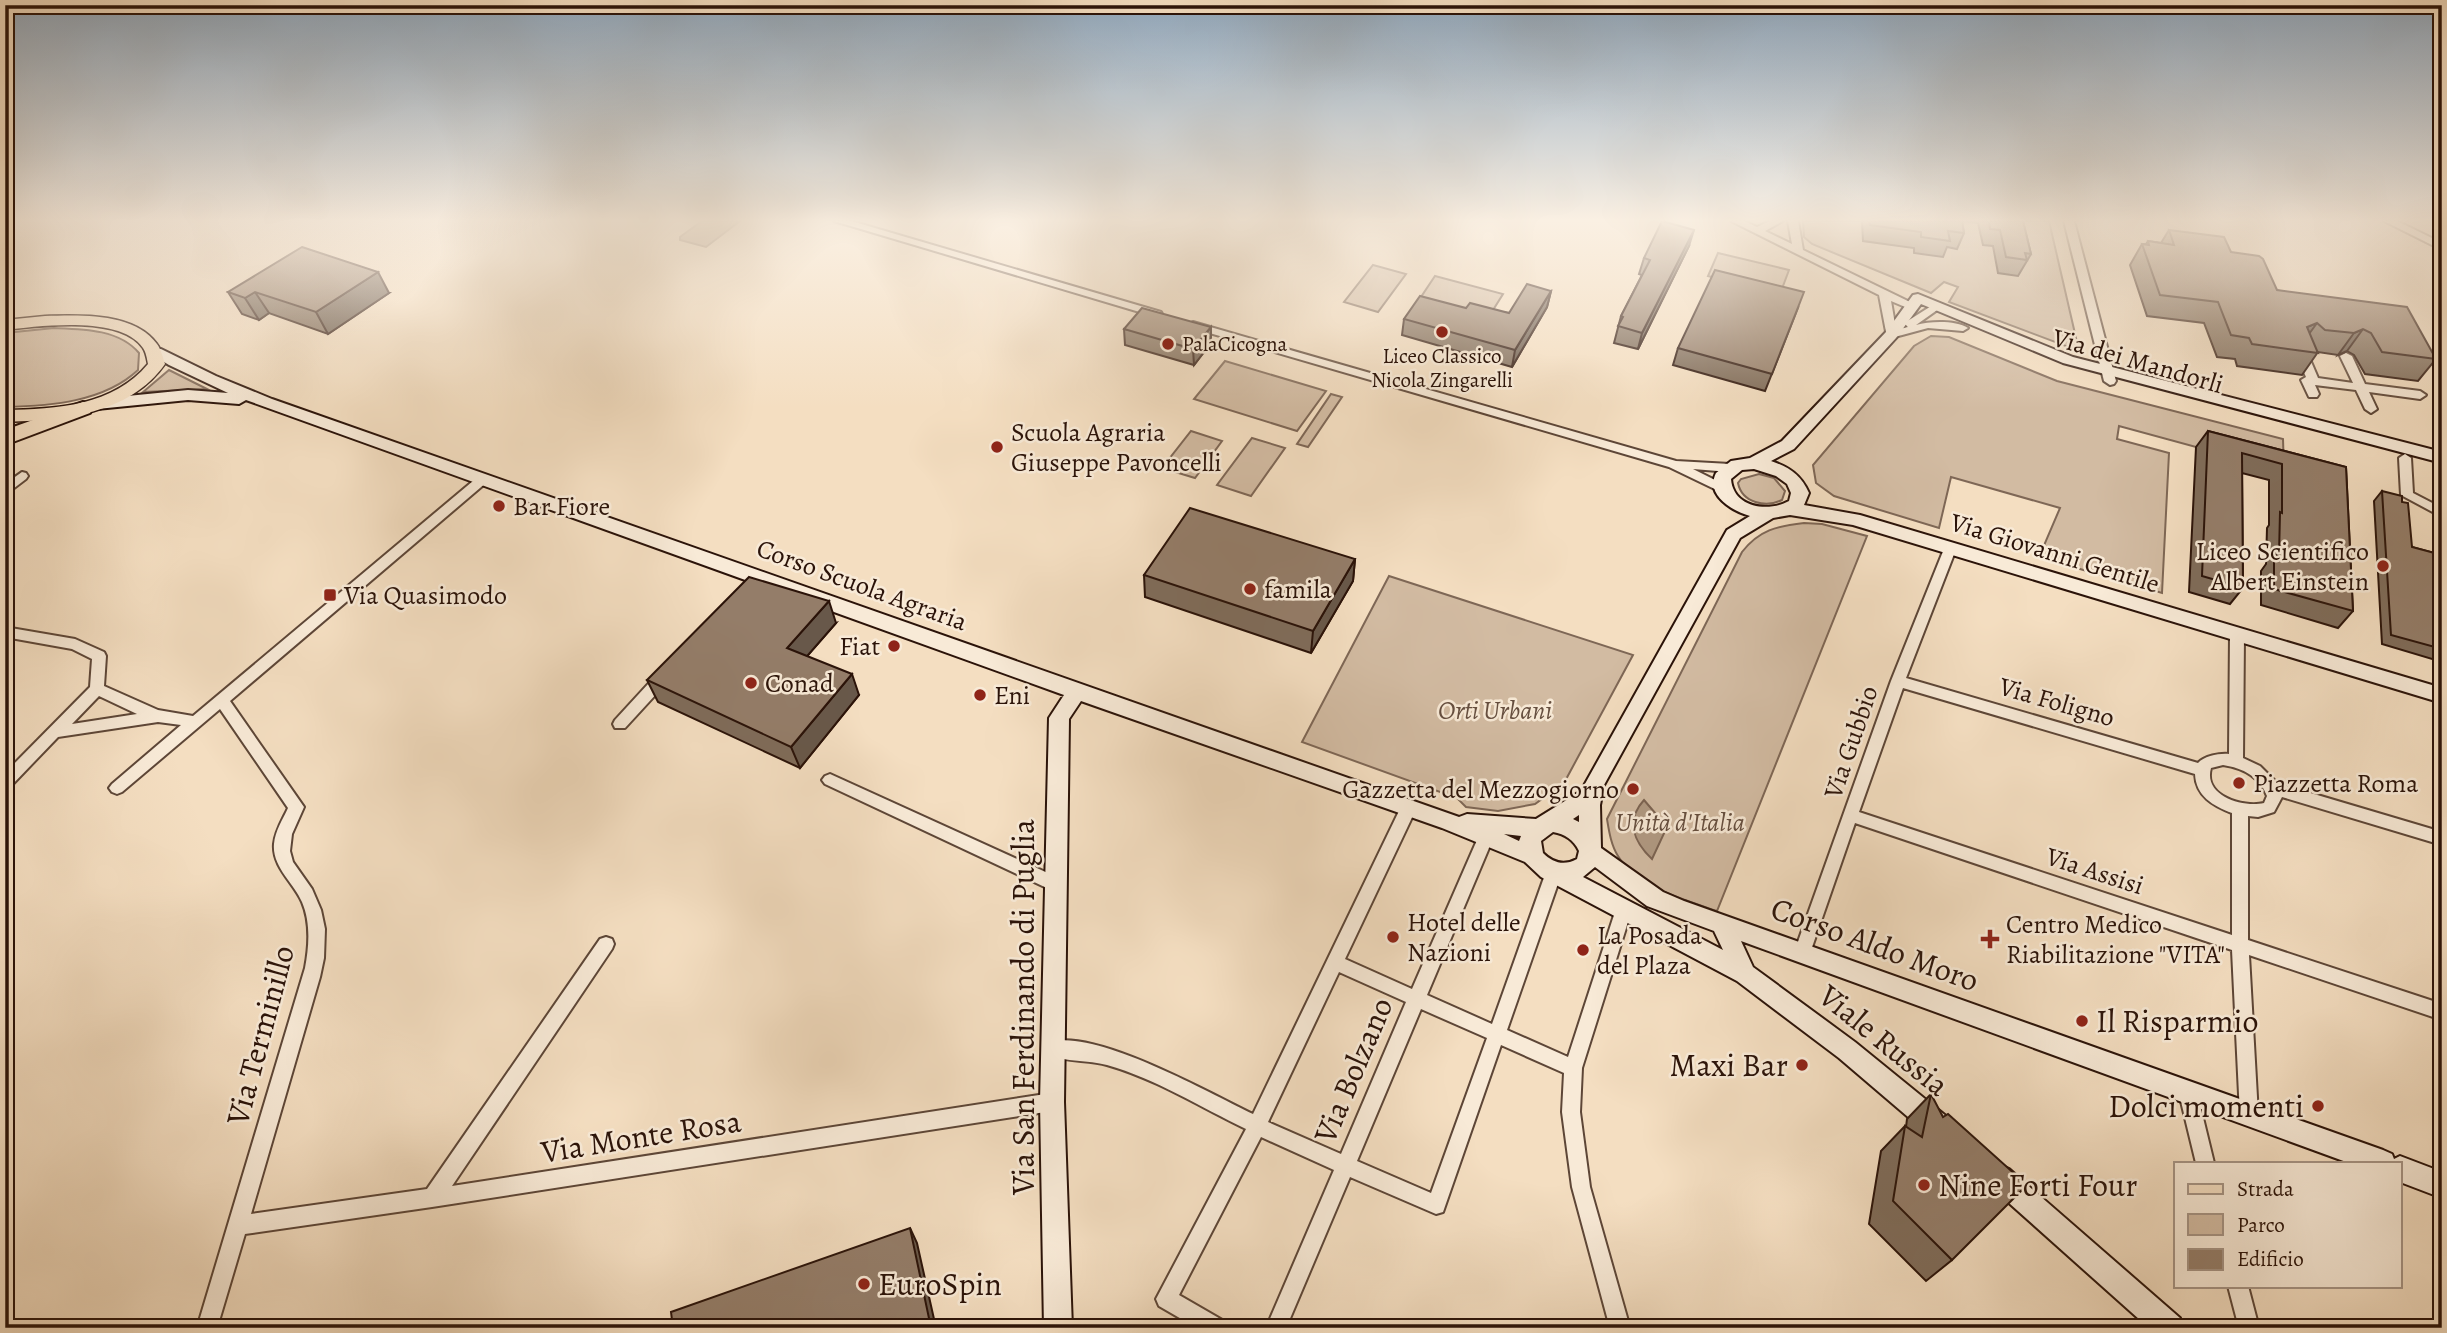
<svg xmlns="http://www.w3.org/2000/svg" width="2447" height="1333" font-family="Alegreya,serif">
  <rect width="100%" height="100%" fill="#f4dec1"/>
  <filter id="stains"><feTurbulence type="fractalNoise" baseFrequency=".00286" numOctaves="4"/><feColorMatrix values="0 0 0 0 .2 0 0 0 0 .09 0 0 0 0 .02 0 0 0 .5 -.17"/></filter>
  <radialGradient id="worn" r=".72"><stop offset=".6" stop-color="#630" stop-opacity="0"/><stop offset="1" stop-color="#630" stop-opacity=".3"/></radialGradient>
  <!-- green -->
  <path fill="#d2bba2" stroke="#7e6756" stroke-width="2" d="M1803 221H2049L2079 351 1949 302 1958 287 1944 282 1931 293 1812 244 1804 237Z
    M1718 253 1789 270 1780 294 1708 276Z
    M1373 265 1406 274 1378 312 1344 302Z
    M1435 276 1503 294 1488 318 1419 300Z
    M54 328C82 329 119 329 139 353L138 370C104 402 50 406 5 407V333Z
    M1931 336 1949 337 2057 381 2283 439 2284 471 2119 426 2117 439 2169 453 2162 593 2039 557 2060 508 1951 477 1939 528 1834 496 1816 483 1813 465 1914 346Z
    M1225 361 1326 391 1297 431 1194 399Z
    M169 370 207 389 143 392Z
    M1331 394 1342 397 1308 447 1297 444Z
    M1191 431 1222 441 1195 478 1162 468Z
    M1252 438 1285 448 1251 496 1217 485Z
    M1759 474 1774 478 1785 491 1782 500C1766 508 1742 503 1738 483L1741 479Z
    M1804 523 1822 524 1867 536 1717 911C1685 900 1637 887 1618 856 1611 845 1609 831 1607 819L1742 552C1759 530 1777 526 1804 523Z
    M1389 576 1633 655 1564 783 1535 804 1498 811 1466 807 1457 798 1302 742Z"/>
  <!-- water -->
  <path fill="#b09982" stroke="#7b6352" stroke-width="2" d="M702 221H740L706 247 680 240V237Z
    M1644 800 1667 827 1652 859C1634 842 1625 821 1644 800Z"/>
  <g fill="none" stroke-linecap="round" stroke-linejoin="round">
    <defs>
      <path id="street" d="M834 221H851L1161 312 1162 314 1157 317 1153 316Z
        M1731 221H1744L1757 227 1770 221H1783L1765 231 1792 244 1788 221H1798L1803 250 1914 304 1915 306 1910 309 1891 301 1896 330 1908 327 1905 324 1906 322 1936 303 1941 306 1940 308 1916 325C1930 321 1956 320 1968 328L1963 331 1928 328 1891 338 1887 337 1879 295Z
        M2064 221H2074L2116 381 2114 384 2110 385 2104 381Z
        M2384 221H2397L2442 243V250Z
        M1193 322 1676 461 1730 464 1736 468 1730 472 1693 469 1727 486 1729 489 1727 492 1723 493 1669 467 1189 327 1188 325Z
        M2300 347 2306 350 2318 378 2353 383 2340 356 2346 353 2352 356 2365 384 2420 391 2426 395 2420 399 2369 392 2377 409 2371 413 2365 409 2356 390 2315 385 2319 394 2317 397H2309L2301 380 2306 377 2294 350Z
        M2405 454 2411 458 2413 493 2442 508V517L2401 495 2399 458Z
        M22 472 26 473 28 476 26 479 5 495V484Z
        M483 475 487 476 489 479 487 482 230 701 304 807 292 834 290 851 293 862 312 889 321 910 325 929 324 958 320 977 251 1214 427 1189 600 939 606 937 612 939 614 944 612 949 452 1186 1052 1093 1058 1096 1061 1102 1058 1108 1052 1111 432 1207 245 1234 217 1328H197L305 968C309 947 311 923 302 902 294 883 272 867 274 844 275 831 283 819 288 808L220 709 122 792 117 794 112 792 109 788 112 784 181 725 158 722 58 737 10 787 5 789V773L90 687 92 659 72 649 5 637V627L75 639 104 652 106 656 104 686 158 710 193 716 479 476ZM99 696 137 714 72 724Z
        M1950 544 1956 549 1906 678 2198 763C2204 756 2220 753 2229 754L2230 635 2237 630 2242 631 2244 635 2243 758 2260 766 2277 783 2442 832V845L2282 797 2274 812 2258 817 2248 816V940L2442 1004V1020L2249 955 2258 1115 2255 1121 2249 1124 2243 1121 2240 1115 2232 950 1855 823 1810 953 1808 958 1802 960 1796 958 1794 953 1891 681 1944 549ZM1903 688 2195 774C2196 796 2213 806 2232 813V935L1859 812ZM2223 765C2243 768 2260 777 2267 796L2264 803C2243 808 2203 796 2211 768Z
        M665 670 670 671 672 675 670 679 625 728H615L613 724 615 720 660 671Z
        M830 774 1063 880 1065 885 1063 890 1057 892 1051 890 825 784 822 780 825 776Z
        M1408 803 1413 805 1416 809 1345 959 1412 989 1481 831 1486 830 1491 831 1494 836 1427 995 1492 1024 1546 872 1548 867 1554 865 1560 867 1562 872 1507 1030 1568 1057 1616 909 1618 904 1624 902 1630 904 1632 909 1582 1068 1580 1112 1590 1187 1630 1328H1610L1572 1187 1562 1112 1564 1073 1501 1045 1443 1212 1436 1214 1350 1177 1286 1328H1266L1334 1170 1261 1137 1179 1295 1224 1321 1227 1328H1197L1159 1306 1156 1299 1246 1129C1200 1107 1156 1079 1107 1065 1088 1060 1066 1062 1048 1055L1045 1049 1048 1043C1091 1026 1211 1094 1253 1114L1400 809 1403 805ZM1339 972 1406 1002 1341 1154 1268 1122ZM1421 1009 1487 1038 1431 1193 1357 1161Z
        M2188 1084 2194 1087 2197 1093 2214 1163H2196L2179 1093 2182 1087Z
        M2228 1286H2248L2259 1328H2239Z"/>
      <path id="secondary" d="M1918 294 2073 357 2442 452V463L2063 363 1921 304 1896 338 1794 449 1771 461C1789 467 1801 475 1809 493L1804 505 1860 515 2442 688V703L1853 525 1790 515 1773 518 1740 538 1604 785 1600 805 1601 848 1663 892 1684 901 2383 1150 2392 1154 2394 1159 2400 1156 2442 1172V1198L2400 1182V1163H2349L1741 941 1753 967 1855 1042 1946 1116 1949 1125 1946 1134 1937 1137 1928 1134 1839 1058 1737 981 1541 877 1525 862 1442 828 1081 701 1069 719 1064 1102 1072 1328H1044L1040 1102 1049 718 1064 695 246 400 239 404 188 400 97 409 89 404 97 399 188 390 228 393 169 365 148 352 151 349H161L216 376 272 399 1459 817 1467 814 1536 819 1581 791 1727 530 1750 516C1732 511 1705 495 1716 473L1731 461 1750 458 1782 441 1886 332 1913 295ZM1754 469 1776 476 1787 484 1791 493 1789 501C1767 513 1733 507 1731 479L1742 470ZM1579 815V822L1573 819ZM1553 832C1565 834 1574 840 1579 851L1577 859C1564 866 1553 863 1543 853L1541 841ZM1504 834 1521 836 1519 841ZM1595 867 1647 906 1714 931 1723 950 1583 877Z
        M2000 1165 2009 1169 2180 1318 2184 1328H2149L1991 1187 1987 1178 1991 1169Z"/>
      <path id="primary" d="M45 316C80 315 134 312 157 344 161 349 163 358 165 364 129 415 63 420 5 422V410C57 409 113 406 148 364 147 359 146 352 143 348 121 315 39 326 5 330V320Z"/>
      <path id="highway" d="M83 402 90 403 93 408 90 413 5 445V430Z"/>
    </defs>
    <!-- street casing -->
    <use href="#street" stroke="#5d4637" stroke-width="4"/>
    <!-- secondary casing -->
    <use href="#secondary" stroke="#2b1309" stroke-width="4"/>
    <!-- primary casing -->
    <use href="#primary" stroke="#2b1309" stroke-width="3"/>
    <!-- highway casing -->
    <use href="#highway" stroke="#2b1309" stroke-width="4"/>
    <!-- street -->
    <use href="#street" fill="#f8ead7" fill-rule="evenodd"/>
    <!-- secondary -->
    <use href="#secondary" fill="#f8ead7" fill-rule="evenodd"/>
    <!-- primary -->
    <use href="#primary" fill="#f4dec1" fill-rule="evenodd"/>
    <!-- highway -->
    <use href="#highway" fill="#f4dec1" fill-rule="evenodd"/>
  </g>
  <!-- wall -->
  <path fill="#7f6c5a" stroke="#2b1309" stroke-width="2" d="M1862 221H1962L1964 233 1957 249 1947 247 1943 257 1914 253V248L1863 241Z
    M1962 221H2023L2031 254 2018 276 1998 273 1993 246 1983 245 1978 223Z
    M2169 230 2231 252 2277 290 2436 359 2418 381 2365 374 2354 355 2347 351 2338 355 2318 352 2302 375 2237 366 2235 359 2217 357 2204 323 2147 316 2130 265 2142 244H2146L2148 241 2161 243Z
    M1689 246 1638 349 1614 343 1621 316 1642 275 1639 274 1644 258Z
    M1551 291 1547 307 1512 367 1402 335 1404 319 1466 308 1509 313Z
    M228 292 389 293 328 334 269 313 259 320 242 314Z
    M1798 308 1765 391 1673 365 1678 348Z
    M1124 329 1211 343 1194 365 1125 345Z
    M2208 431 2346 467 2353 611 2338 628 2261 605V571L2266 564 2267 528 2269 525V480L2242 473 2243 588 2230 604 2189 592 2196 447Z
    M2382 491 2412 547 2442 555V662L2382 644 2374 501Z
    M1355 559 1353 581 1311 653 1145 597 1144 575Z
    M836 623 807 656 859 695 800 768 658 702 647 680Z
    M1931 1094 1952 1260 1926 1281 1869 1224 1881 1151 1905 1126 1906 1127 1907 1119Z"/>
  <!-- shaded-wall -->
  <path fill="#68584a" stroke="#2b1309" stroke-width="2" d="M1694 230 1689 246 1638 349 1642 333Z
    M378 272 389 293 328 334 316 312Z
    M1551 291 1547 307 1512 367 1515 350Z
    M255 292 269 313 259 320 245 298Z
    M2317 323 2301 345 2307 327Z
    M1211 327V343L1194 365 1193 349Z
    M2363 329 2347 351 2338 355 2354 333Z
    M1355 559 1353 581 1311 653 1313 631Z
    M829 601 836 623 795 670 787 648Z
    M852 674 859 695 800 768 791 747Z
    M910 1228 917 1243 936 1328H917Z"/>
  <!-- building -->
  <path fill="#947d69" stroke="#2b1309" stroke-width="2" d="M1662 221 1694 230 1642 333 1618 326 1623 317 1621 316 1650 260 1644 258Z
    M1869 221H1962L1964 233 1948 231 1950 241 1921 237V232L1870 225Z
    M1989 221H2023L2031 254 2025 253 2027 260 2006 257 2000 230 1990 229Z
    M2169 230 2224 237 2231 252 2259 256 2263 259 2277 290 2407 307 2436 359 2382 352 2371 333 2363 329 2354 333 2325 330 2317 323 2307 327 2318 353 2252 344 2249 338 2231 335 2218 302 2160 295 2142 244 2149 245 2148 241 2174 245Z
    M302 247 378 272 316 312 255 292 245 298 228 292Z
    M1715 270 1804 292 1772 374 1678 348Z
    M1527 284 1551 291 1515 350 1404 319 1420 296 1466 308 1470 303 1509 313Z
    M1142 308 1211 327 1193 349 1124 329Z
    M2208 431 2346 467 2353 611 2274 589V554L2279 556 2280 512 2282 513V464L2242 453 2243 588 2202 576Z
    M2382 491 2402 496V502L2408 503 2412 547 2442 555V649L2391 635Z
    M1190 508 1355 559 1313 631 1144 575Z
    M749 577 829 601 787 648 852 674 791 747 647 680Z
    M1931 1094 1943 1117 1948 1114 2027 1185 1952 1260 1893 1201 1905 1126 1922 1137Z
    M910 1228 930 1323 917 1328H673L671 1312Z"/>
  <!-- sky -->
  <linearGradient id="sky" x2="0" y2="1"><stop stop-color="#91a9bf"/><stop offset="0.54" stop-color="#faf0e3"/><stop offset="1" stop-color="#faf0e3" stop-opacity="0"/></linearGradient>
  <rect width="2447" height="408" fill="url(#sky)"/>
  <!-- markers -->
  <g fill="#8f2418" stroke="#f8ead7" stroke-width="2.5">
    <circle cx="1442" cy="332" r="7"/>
    <circle cx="1168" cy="344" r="7"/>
    <circle cx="997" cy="447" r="7"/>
    <circle cx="499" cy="506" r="7"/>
    <circle cx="2383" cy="566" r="7"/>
    <circle cx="1250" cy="589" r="7"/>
    <rect x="323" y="588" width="14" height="14" rx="3.5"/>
    <circle cx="894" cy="646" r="7"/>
    <circle cx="751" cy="683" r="7"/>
    <circle cx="980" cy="695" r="7"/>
    <circle cx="2239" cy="783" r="7"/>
    <circle cx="1633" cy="789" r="7"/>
    <circle cx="1393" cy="937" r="7"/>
    <path d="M1986.5 928.5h7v7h7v7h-7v7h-7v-7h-7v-7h7z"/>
    <circle cx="1583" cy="950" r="7"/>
    <circle cx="2082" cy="1021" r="7"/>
    <circle cx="1802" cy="1065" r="7"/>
    <circle cx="2318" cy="1106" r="7"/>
    <circle cx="1924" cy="1185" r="7"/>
    <circle cx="864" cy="1284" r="7"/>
  </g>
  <g text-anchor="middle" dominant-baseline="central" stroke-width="5" stroke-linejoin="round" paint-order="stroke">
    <!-- far-poi labels -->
    <g font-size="21" fill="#2b1309" stroke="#f8ead7" text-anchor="start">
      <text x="1182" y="344">PalaCicogna</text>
      <text x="1442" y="356" text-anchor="middle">Liceo Classico<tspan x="1442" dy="24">Nicola Zingarelli</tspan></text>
    </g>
    <!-- street labels -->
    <g font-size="26" fill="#2b1309" stroke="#f8ead7">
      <text transform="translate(2138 361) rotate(16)">Via dei Mandorli</text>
      <text transform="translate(2055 553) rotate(17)">Via Giovanni Gentile</text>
      <text transform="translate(862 585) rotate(20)">Corso Scuola Agraria</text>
      <text transform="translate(2057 702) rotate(16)">Via Foligno</text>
      <text transform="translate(1851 742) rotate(-71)">Via Gubbio</text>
      <text transform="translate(2095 871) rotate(18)">Via Assisi</text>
    </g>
    <!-- poi labels -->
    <g font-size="26" fill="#2b1309" stroke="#f8ead7" text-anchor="start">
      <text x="1011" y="432">Scuola Agraria<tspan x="1011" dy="30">Giuseppe Pavoncelli</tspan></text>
      <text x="513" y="506">Bar Fiore</text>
      <text x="2369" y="551" text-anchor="end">Liceo Scientifico<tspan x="2369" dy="30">Albert Einstein</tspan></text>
      <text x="1264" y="589">famila</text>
      <text x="344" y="595">Via Quasimodo</text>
      <text x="880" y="646" text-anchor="end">Fiat</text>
      <text x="765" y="683">Conad</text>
      <text x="994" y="695">Eni</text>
      <text x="2253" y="783">Piazzetta Roma</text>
      <text x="1619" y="789" text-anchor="end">Gazzetta del Mezzogiorno</text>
      <text x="1407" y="922">Hotel delle<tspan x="1407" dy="30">Nazioni</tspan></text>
      <text x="2006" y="924">Centro Medico<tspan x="2006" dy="30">Riabilitazione "VITA"</tspan></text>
      <text x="1597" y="935">La Posada<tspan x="1597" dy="30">del Plaza</tspan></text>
    </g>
    <!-- park labels -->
    <g font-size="26" font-style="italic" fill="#654e3f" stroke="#f8ead7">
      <text x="1495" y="710">Orti Urbani</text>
      <text x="1680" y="822">Unità d'Italia</text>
    </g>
    <!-- near-street labels -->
    <g font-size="32" fill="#2b1309" stroke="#f8ead7">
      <text transform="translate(1875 944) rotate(20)">Corso Aldo Moro</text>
      <text transform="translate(1023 1007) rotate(-90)">Via San Ferdinando di Puglia</text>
      <text transform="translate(260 1035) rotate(-75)">Via Terminillo</text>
      <text transform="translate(1884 1040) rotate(39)">Viale Russia</text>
      <text transform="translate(1353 1070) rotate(-67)">Via Bolzano</text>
      <text transform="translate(641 1136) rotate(-9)">Via Monte Rosa</text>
    </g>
    <!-- near-poi labels -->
    <g font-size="32" fill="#2b1309" stroke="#f8ead7" text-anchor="start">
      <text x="2096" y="1021">Il Risparmio</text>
      <text x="1788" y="1065" text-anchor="end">Maxi Bar</text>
      <text x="2304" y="1106" text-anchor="end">Dolci momenti</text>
      <text x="1938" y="1185">Nine Forti Four</text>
      <text x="878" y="1284">EuroSpin</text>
    </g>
  </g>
  <!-- margin -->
  <rect width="2447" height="1333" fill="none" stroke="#f4dec1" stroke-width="28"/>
  <rect x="7" y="7" width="2433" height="1319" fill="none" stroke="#2b1309" stroke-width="3.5"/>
  <rect x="14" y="14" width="2419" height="1305" fill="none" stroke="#2b1309" stroke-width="2"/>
  <!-- legend -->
  <rect x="2174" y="1162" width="228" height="126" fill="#f8ead7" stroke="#a69485" stroke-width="2"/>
  <rect x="2188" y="1184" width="35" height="10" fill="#f4dec1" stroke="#a69485" stroke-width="2"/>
  <text x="2237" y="1196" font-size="21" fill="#2b1309">Strada</text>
  <rect x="2188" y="1214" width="35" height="21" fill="#d2bba2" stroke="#a69485" stroke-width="2"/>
  <text x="2237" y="1232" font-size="21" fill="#2b1309">Parco</text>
  <rect x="2188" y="1249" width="35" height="21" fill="#947d69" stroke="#a69485" stroke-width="2"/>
  <text x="2237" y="1266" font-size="21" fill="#2b1309">Edificio</text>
  <rect width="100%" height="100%" filter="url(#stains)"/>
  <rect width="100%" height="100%" fill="url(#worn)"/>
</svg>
